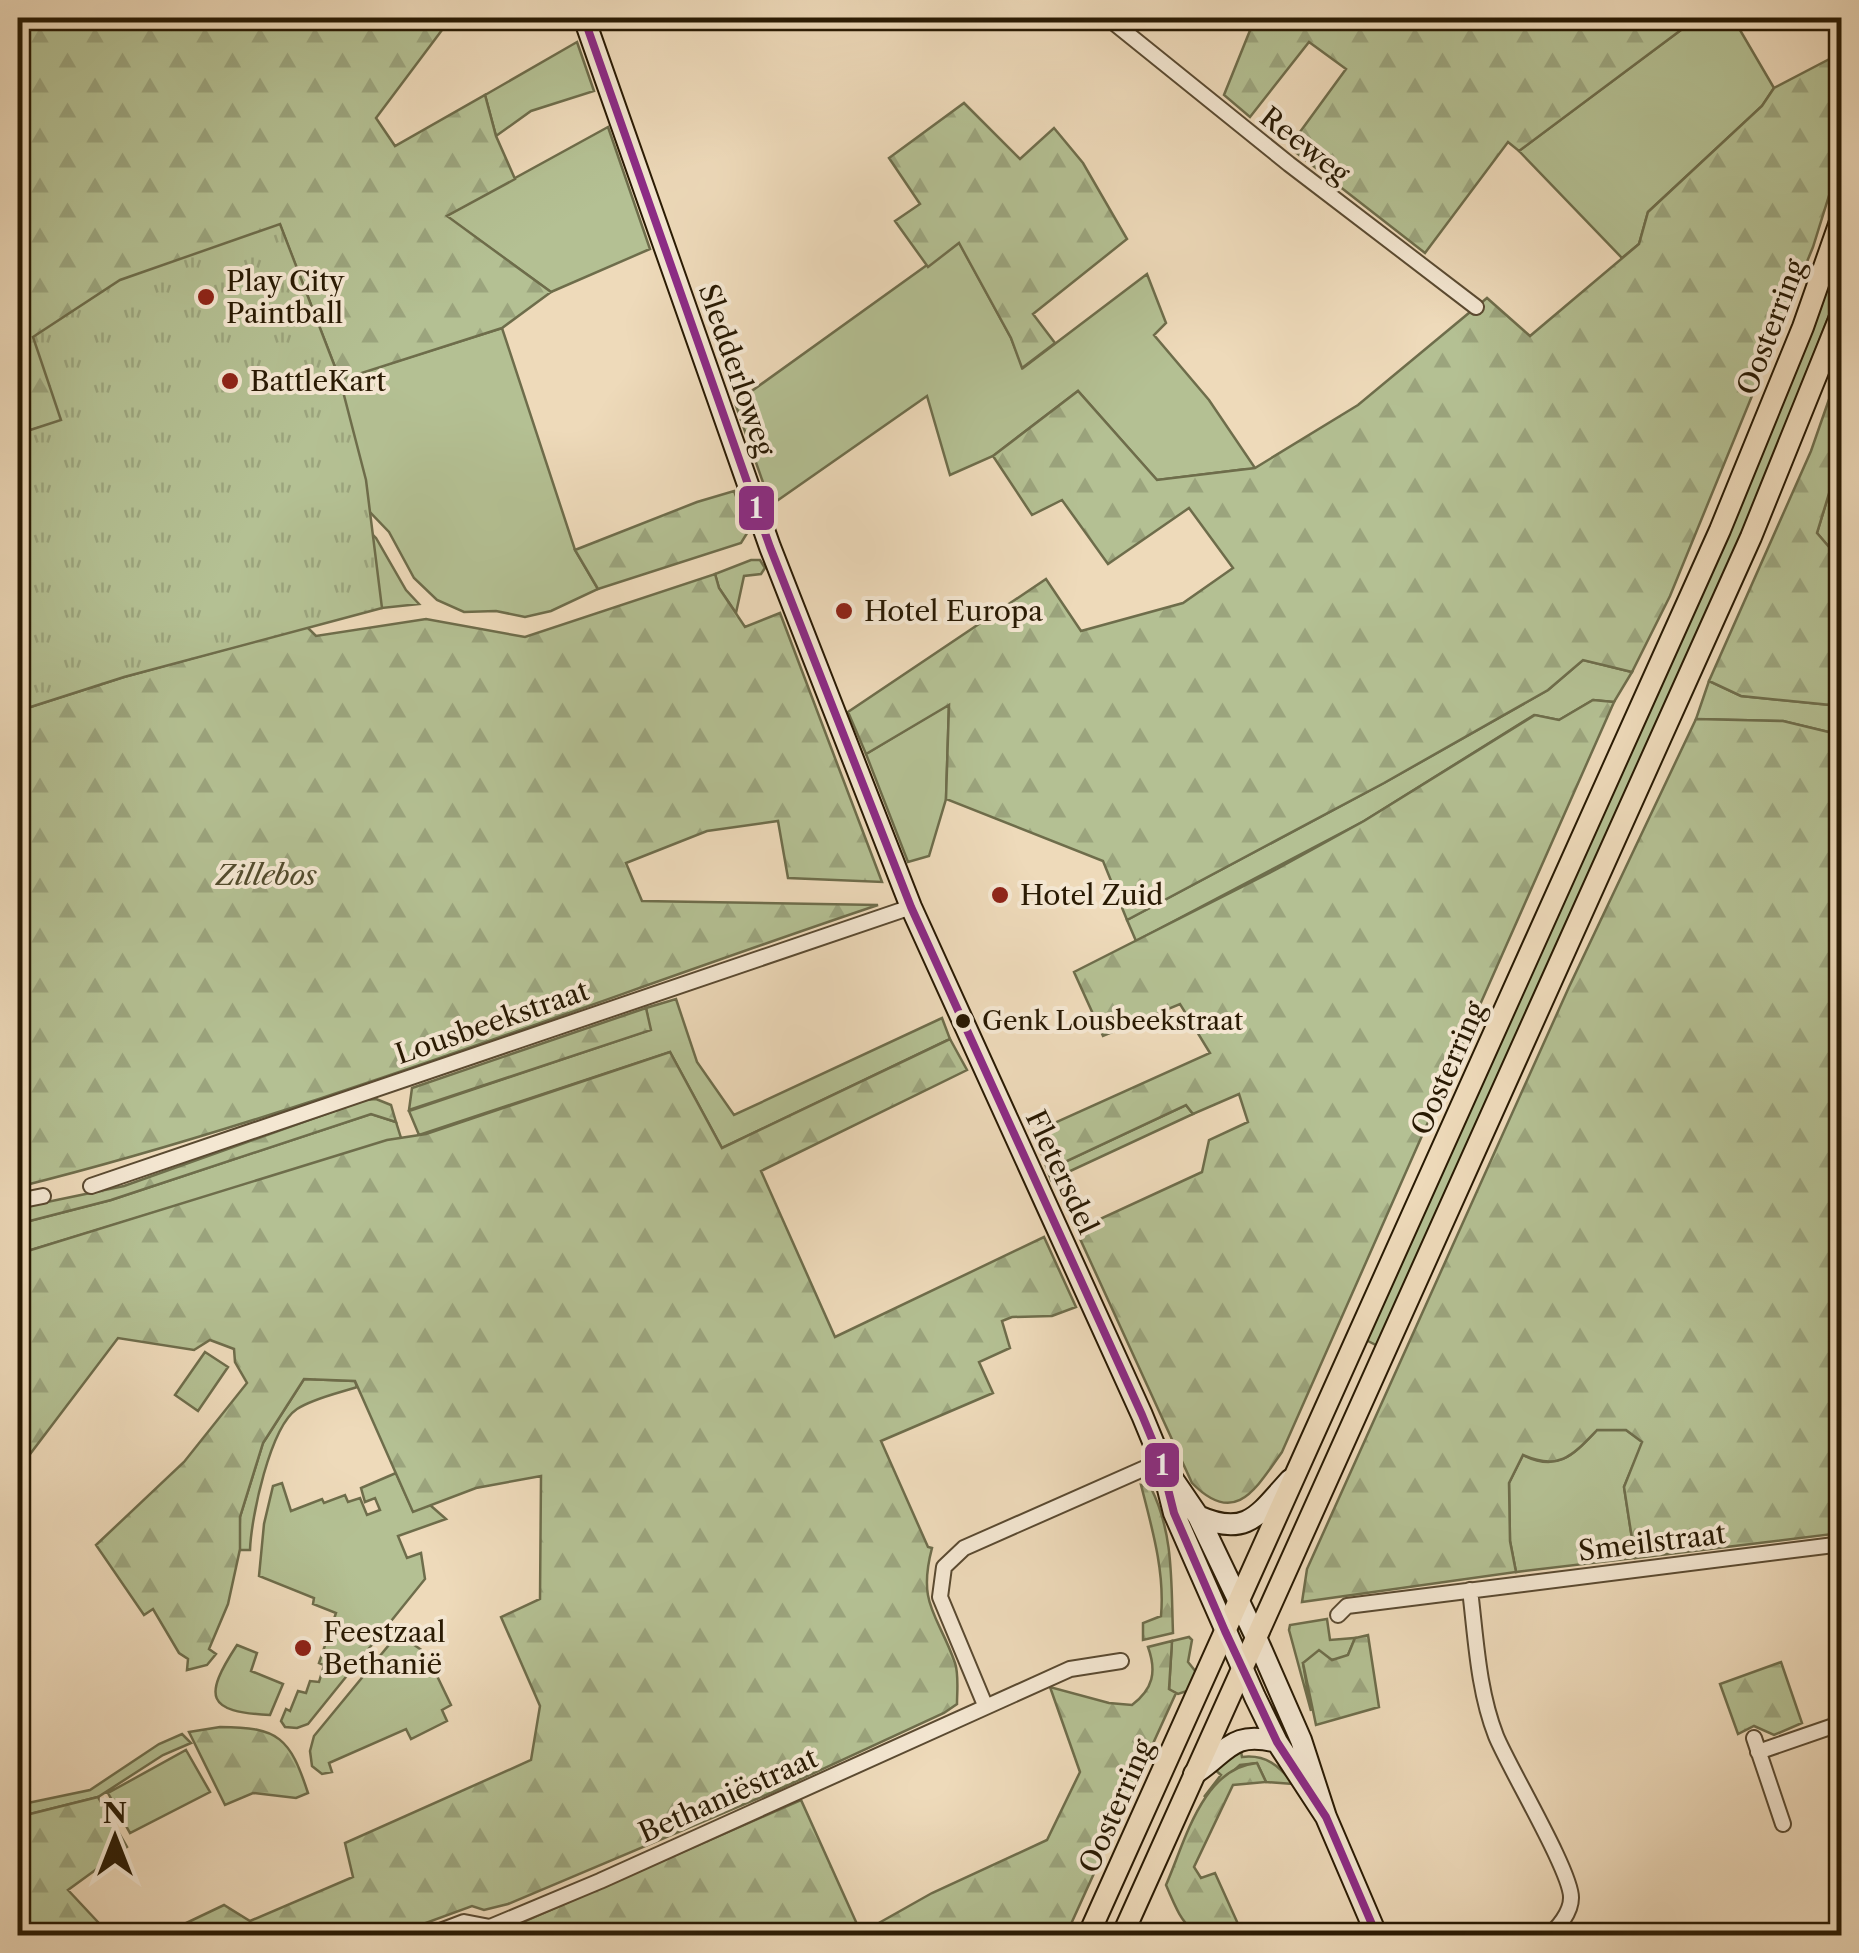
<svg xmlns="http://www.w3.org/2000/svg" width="1859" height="1953" font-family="'Libre Caslon Text',serif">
  <defs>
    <pattern id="forest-firs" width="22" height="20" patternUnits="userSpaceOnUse" patternTransform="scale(2.5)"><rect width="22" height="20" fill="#b4c093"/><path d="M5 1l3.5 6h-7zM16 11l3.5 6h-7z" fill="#9ba47d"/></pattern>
    <pattern id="park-tufts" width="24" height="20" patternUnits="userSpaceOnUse" patternTransform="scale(2.5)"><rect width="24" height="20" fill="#b4c093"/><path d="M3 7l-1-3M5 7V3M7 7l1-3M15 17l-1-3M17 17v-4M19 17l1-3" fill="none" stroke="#9ba47d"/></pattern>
  </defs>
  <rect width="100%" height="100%" fill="#eedaba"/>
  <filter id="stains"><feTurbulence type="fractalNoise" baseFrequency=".002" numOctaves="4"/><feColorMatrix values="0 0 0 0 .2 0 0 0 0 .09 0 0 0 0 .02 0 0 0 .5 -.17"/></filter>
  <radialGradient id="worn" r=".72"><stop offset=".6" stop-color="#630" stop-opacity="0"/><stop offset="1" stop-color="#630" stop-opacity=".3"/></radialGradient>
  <!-- grass -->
  <path fill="#b4c093" stroke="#6e6d4b" stroke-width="2.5" d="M1697 18H1733L1774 88 1762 106 1648 212 1639 244 1622 258 1519 151Z
    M577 42 594 91 531 111 496 136 485 95Z
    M608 127 650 249 551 292 446 216Z
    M280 224 341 379 502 328 575 550 598 589 551 611 525 617 496 611 464 612 437 600 414 578 389 532 365 507Z
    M959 242 1011 338 1023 368 1147 274 1166 323 1154 335 1209 400 1255 468 1157 480 1078 391 993 456 950 475 927 396 771 505 735 403Z
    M1841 247V285L1743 534 1378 1346 1366 1340 1798 365Z
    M1841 465V561L1817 533 1834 477Z
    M352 514 376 538 406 590 419 604 382 608 358 563Z
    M751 560H760L765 568 761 574 744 576 736 613 719 588 715 574Z
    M1583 660 1632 672 1614 702 1593 700 1559 720 1534 715 1364 821 1136 941 1127 920 1384 783 1548 690Z
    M1709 681 1741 696 1841 706V735L1783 721 1696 719Z
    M949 704 946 799 929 856 908 862 866 754Z
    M676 999 697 1062 734 1115 942 1018 950 1039 722 1148 670 1052 419 1135 409 1111 650 1030 646 1008Z
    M1186 1105 1193 1114 1051 1180 1041 1152 1065 1162Z
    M371 1114 396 1122 401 1138 18 1254V1224L111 1200Z
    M205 1352 228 1367 198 1411 175 1395Z
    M304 1379 355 1381 357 1387C339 1393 314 1398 297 1409 270 1427 251 1518 250 1550H239L240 1517 263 1443Z
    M1597 1430H1626L1643 1442 1624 1487 1635 1558 1516 1572 1510 1541 1509 1483 1523 1455C1558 1473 1574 1454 1597 1430Z
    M396 1473 413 1511 430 1505 446 1519 398 1536 407 1558 421 1553 425 1579 308 1724 297 1728 285 1727 281 1721 286 1709 290 1711 298 1691 306 1693 310 1681 319 1682 324 1665 319 1663 336 1613 313 1604 314 1598 259 1576 264 1524 273 1486 282 1483 291 1511 322 1499 324 1503 345 1495 348 1502 360 1498 367 1515 380 1510 375 1498 365 1502 361 1488Z
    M1327 1619 1330 1640 1355 1638 1348 1655 1340 1659 1303 1663 1311 1711 1289 1630 1290 1625Z
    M398 1634 426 1653 451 1705 442 1710 447 1721 411 1739 406 1729 329 1763 332 1772 322 1774 312 1766 310 1751 314 1736Z
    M1189 1637 1192 1640 1188 1662 1196 1672 1187 1691 1178 1694 1169 1690 1172 1641Z
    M237 1645 257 1653 251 1671 283 1684 270 1715C206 1712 203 1697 237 1645Z
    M182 1734 191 1743 163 1755 98 1797 18 1817V1805L90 1790 159 1744Z
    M1240 1745 1242 1757C1266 1754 1279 1766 1294 1784L1266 1782 1257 1763 1240 1765 1204 1797 1221 1775 1213 1768Z
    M186 1750 210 1792 130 1833 108 1793Z"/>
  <!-- forest -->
  <path fill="url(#forest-firs)" stroke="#6e6d4b" stroke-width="2.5" d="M18 18H451L376 118 395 146 485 95 496 136 515 179 447 216 551 292 502 328 340 380 280 225 61 421 18 434Z
    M1255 18H1697L1519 151 1508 142 1425 253 1289 147 1346 69 1309 42 1250 117 1224 95Z
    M1841 53V157L1813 247 1670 596 1632 672 1583 660 1548 690 1384 783 1127 920 1103 861 946 799 949 705 866 754 848 712 1046 579 1081 631 1183 603 1233 568 1189 508 1108 564 1062 500 1032 515 993 456 1078 391 1157 480 1255 468 1358 405 1487 298 1530 336 1639 244 1648 212 1762 106 1774 88Z
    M964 103 1020 159 1054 128 1083 163 1127 239 1033 314 1055 343 1022 368 1011 338 959 243 928 267 895 221 920 204 889 158Z
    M1841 365V465L1834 477 1817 533 1841 561V706L1741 696 1709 681 1811 451Z
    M734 491 749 530 741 543 598 589 575 550 697 502Z
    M715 574 719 588 745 627 780 613 882 882 788 878 778 821 707 831 626 863 642 901 878 905C592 1001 310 1114 18 1187V711L124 677 307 627 316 636 426 619 525 637Z
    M1593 700 1614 702 1282 1452C1255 1490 1235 1527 1192 1483L1076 1230 1202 1172 1209 1140 1248 1122 1239 1094 1193 1114 1186 1105 1065 1162 1041 1152 1032 1133 1210 1053 1180 1004 1103 1036 1074 972 1277 869 1364 821 1535 715 1559 720Z
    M1696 719 1783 721 1841 735V1533L1635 1558 1624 1487 1642 1442 1626 1430H1597C1572 1456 1559 1471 1523 1455L1509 1483 1510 1541 1516 1572 1302 1602 1307 1569 1569 987Z
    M646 1008 651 1030 409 1110 412 1088Z
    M950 1039 967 1070 761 1171 835 1337 1044 1237 1076 1307 1052 1316 1012 1317 1002 1321 1010 1348 979 1362 993 1393 881 1441 928 1547 932 1548C917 1605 938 1614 955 1663 959 1675 957 1691 957 1704L944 1713 773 1792 508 1904 484 1910 472 1906 393 1935H161L224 1905 250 1921 353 1877 345 1843 531 1760 540 1706 501 1617 540 1599 541 1476 476 1488 413 1512 355 1381 304 1379 263 1443 240 1517V1549L228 1604 209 1649 216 1654 207 1665 187 1670 188 1659 179 1653 153 1609 144 1615 96 1545 184 1462 247 1383 235 1362 234 1349 210 1340 194 1350 118 1338 18 1470V1254L387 1140 426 1134 670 1052 722 1148Z
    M376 1099 391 1105 396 1122 371 1114 111 1200 18 1224V1208L124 1186 365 1100Z
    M1141 1485 1151 1488C1174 1534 1171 1583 1173 1633L1143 1640V1623L1161 1616C1165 1572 1152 1528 1141 1485Z
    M1368 1635 1379 1707 1316 1725 1303 1663 1319 1650 1332 1660 1348 1655 1355 1638Z
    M1172 1641 1169 1689 1176 1693 1066 1935H507L516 1925 801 1800 861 1933 932 1893 1047 1840 1080 1772 1050 1687 1109 1703 1132 1705C1153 1689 1157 1672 1148 1647Z
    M1781 1662 1802 1723 1774 1735 1754 1726 1738 1734 1720 1684Z
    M220 1727C279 1727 290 1738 308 1793L296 1798 253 1793 225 1805 189 1732Z
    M1257 1763 1266 1782 1233 1785 1194 1867 1201 1878 1215 1873 1243 1935C1190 1936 1187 1935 1166 1885 1185 1842 1202 1768 1257 1763Z
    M98 1797 127 1847 68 1890 110 1935H18V1817Z"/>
  <!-- park -->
  <path fill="url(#park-tufts)" stroke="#6e6d4b" stroke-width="2.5" d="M280 224 340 380 366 480 382 608 124 677 18 711V434L61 420 33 337 120 280Z"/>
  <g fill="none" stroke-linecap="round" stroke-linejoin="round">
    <defs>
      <path id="street" d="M1108 18 1289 164 1476 307
        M91 1186 911 907
        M18 1201 43 1196
        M1470 1590C1476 1639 1478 1690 1496 1736 1509 1768 1572 1873 1571 1898 1571 1912 1558 1929 1547 1936
        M1338 1615 1347 1606 1842 1544
        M985 1705 940 1597 944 1567 964 1548 1161 1461
        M1754 1738 1783 1824
        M1758 1752 1842 1723
        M427 1936 464 1922 490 1927 600 1881 1070 1669 1121 1661"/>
      <path id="secondary" d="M584 18 770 547 911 907 1142 1415 1161 1461 1174 1513 1255 1697 1277 1742 1326 1817
        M1170 1475 1198 1516 1255 1635 1301 1740 1326 1817 1377 1936
        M1198 1516C1247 1538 1259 1514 1290 1480
        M1194 1774C1228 1752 1231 1730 1277 1742"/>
      <path id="primary" d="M1088 1936 1720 530 1803 327 1842 216
        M1122 1936 1751 537 1842 312"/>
    </defs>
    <!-- street casing -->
    <use href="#street" stroke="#5a4a31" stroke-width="18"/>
    <!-- secondary casing -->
    <use href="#secondary" stroke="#291a03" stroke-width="24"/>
    <!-- primary casing -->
    <use href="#primary" stroke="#291a03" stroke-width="24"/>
    <!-- street -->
    <use href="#street" stroke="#f4e7d2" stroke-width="14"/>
    <!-- secondary -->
    <use href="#secondary" stroke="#f4e7d2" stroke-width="20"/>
    <!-- primary -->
    <use href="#primary" stroke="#eedaba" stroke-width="20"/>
    <defs>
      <path id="bus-1" d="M584 18 770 547 911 907 1142 1415 1161 1461 1174 1513 1225 1631 1277 1742 1326 1817 1377 1936"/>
    </defs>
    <!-- bus-1 casing -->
    <use href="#bus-1" stroke="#f4e7d2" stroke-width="15"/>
    <!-- bus-1 -->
    <use href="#bus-1" stroke="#8c2b87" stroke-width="8"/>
  </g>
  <!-- markers -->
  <g fill="#8f2418" stroke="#f4e7d2" stroke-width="4">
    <circle cx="206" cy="297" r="10"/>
    <circle cx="230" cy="381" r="10"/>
    <circle cx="844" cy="611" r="10"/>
    <circle cx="1000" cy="895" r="10"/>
    <circle cx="303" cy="1648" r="10"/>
  </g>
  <circle fill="#291a03" stroke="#f4e7d2" stroke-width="4" cx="963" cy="1021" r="9"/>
  <g text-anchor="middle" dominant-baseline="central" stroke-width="8" stroke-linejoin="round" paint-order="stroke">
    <!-- bus labels -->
    <g font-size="26" fill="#291a03" stroke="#f4e7d2" text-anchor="start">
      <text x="982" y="1021">Genk Lousbeekstraat</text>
    </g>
    <!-- street labels -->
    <g font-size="28" fill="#291a03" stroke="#f4e7d2">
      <text transform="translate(1305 145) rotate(38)">Reeweg</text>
      <text transform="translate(1771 327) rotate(-69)">Oosterring</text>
      <text transform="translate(737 370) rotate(71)">Sledderloweg</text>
      <text transform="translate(492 1022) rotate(-19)">Lousbeekstraat</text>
      <text transform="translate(1448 1068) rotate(-66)">Oosterring</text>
      <text transform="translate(1062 1172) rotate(65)">Fletersdel</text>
      <text transform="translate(1652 1542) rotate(-7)">Smeilstraat</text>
      <text transform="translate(728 1795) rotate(-24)">Bethaniëstraat</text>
      <text transform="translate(1116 1806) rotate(-66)">Oosterring</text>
    </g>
    <!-- poi labels -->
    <g font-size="28" fill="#291a03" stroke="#f4e7d2" text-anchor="start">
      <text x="226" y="281">Play City<tspan x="226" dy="32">Paintball</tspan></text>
      <text x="250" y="381">BattleKart</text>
      <text x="864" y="611">Hotel Europa</text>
      <text x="1020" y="895">Hotel Zuid</text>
      <text x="323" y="1632">Feestzaal<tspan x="323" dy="32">Bethanië</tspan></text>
    </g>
    <!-- park labels -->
    <g font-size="28" font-style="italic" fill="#534c2e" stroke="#f4e7d2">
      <text x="266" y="875">Zillebos</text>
    </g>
  </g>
  <g stroke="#f4e7d2" stroke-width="4">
    <rect x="737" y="484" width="39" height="48" rx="10" fill="#8c2b87"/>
    <rect x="1143" y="1441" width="38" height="48" rx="10" fill="#8c2b87"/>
  </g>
  <g font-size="28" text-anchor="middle" font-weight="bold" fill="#fff">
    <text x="756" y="518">1</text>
    <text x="1162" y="1475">1</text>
  </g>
  <!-- margin -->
  <rect width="1859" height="1953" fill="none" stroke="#eedaba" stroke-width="60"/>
  <rect x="20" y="20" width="1819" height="1913" fill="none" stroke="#291a03" stroke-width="5"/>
  <rect x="30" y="30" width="1799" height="1893" fill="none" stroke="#291a03" stroke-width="2.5"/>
  <!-- north arrow -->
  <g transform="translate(115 1838)" stroke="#f4e7d2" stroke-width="8" paint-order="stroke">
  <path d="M0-8L18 38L0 25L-18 38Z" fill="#291a03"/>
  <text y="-15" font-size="28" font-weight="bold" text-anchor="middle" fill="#291a03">N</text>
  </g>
  <rect width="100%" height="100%" filter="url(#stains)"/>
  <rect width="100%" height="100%" fill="url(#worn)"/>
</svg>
